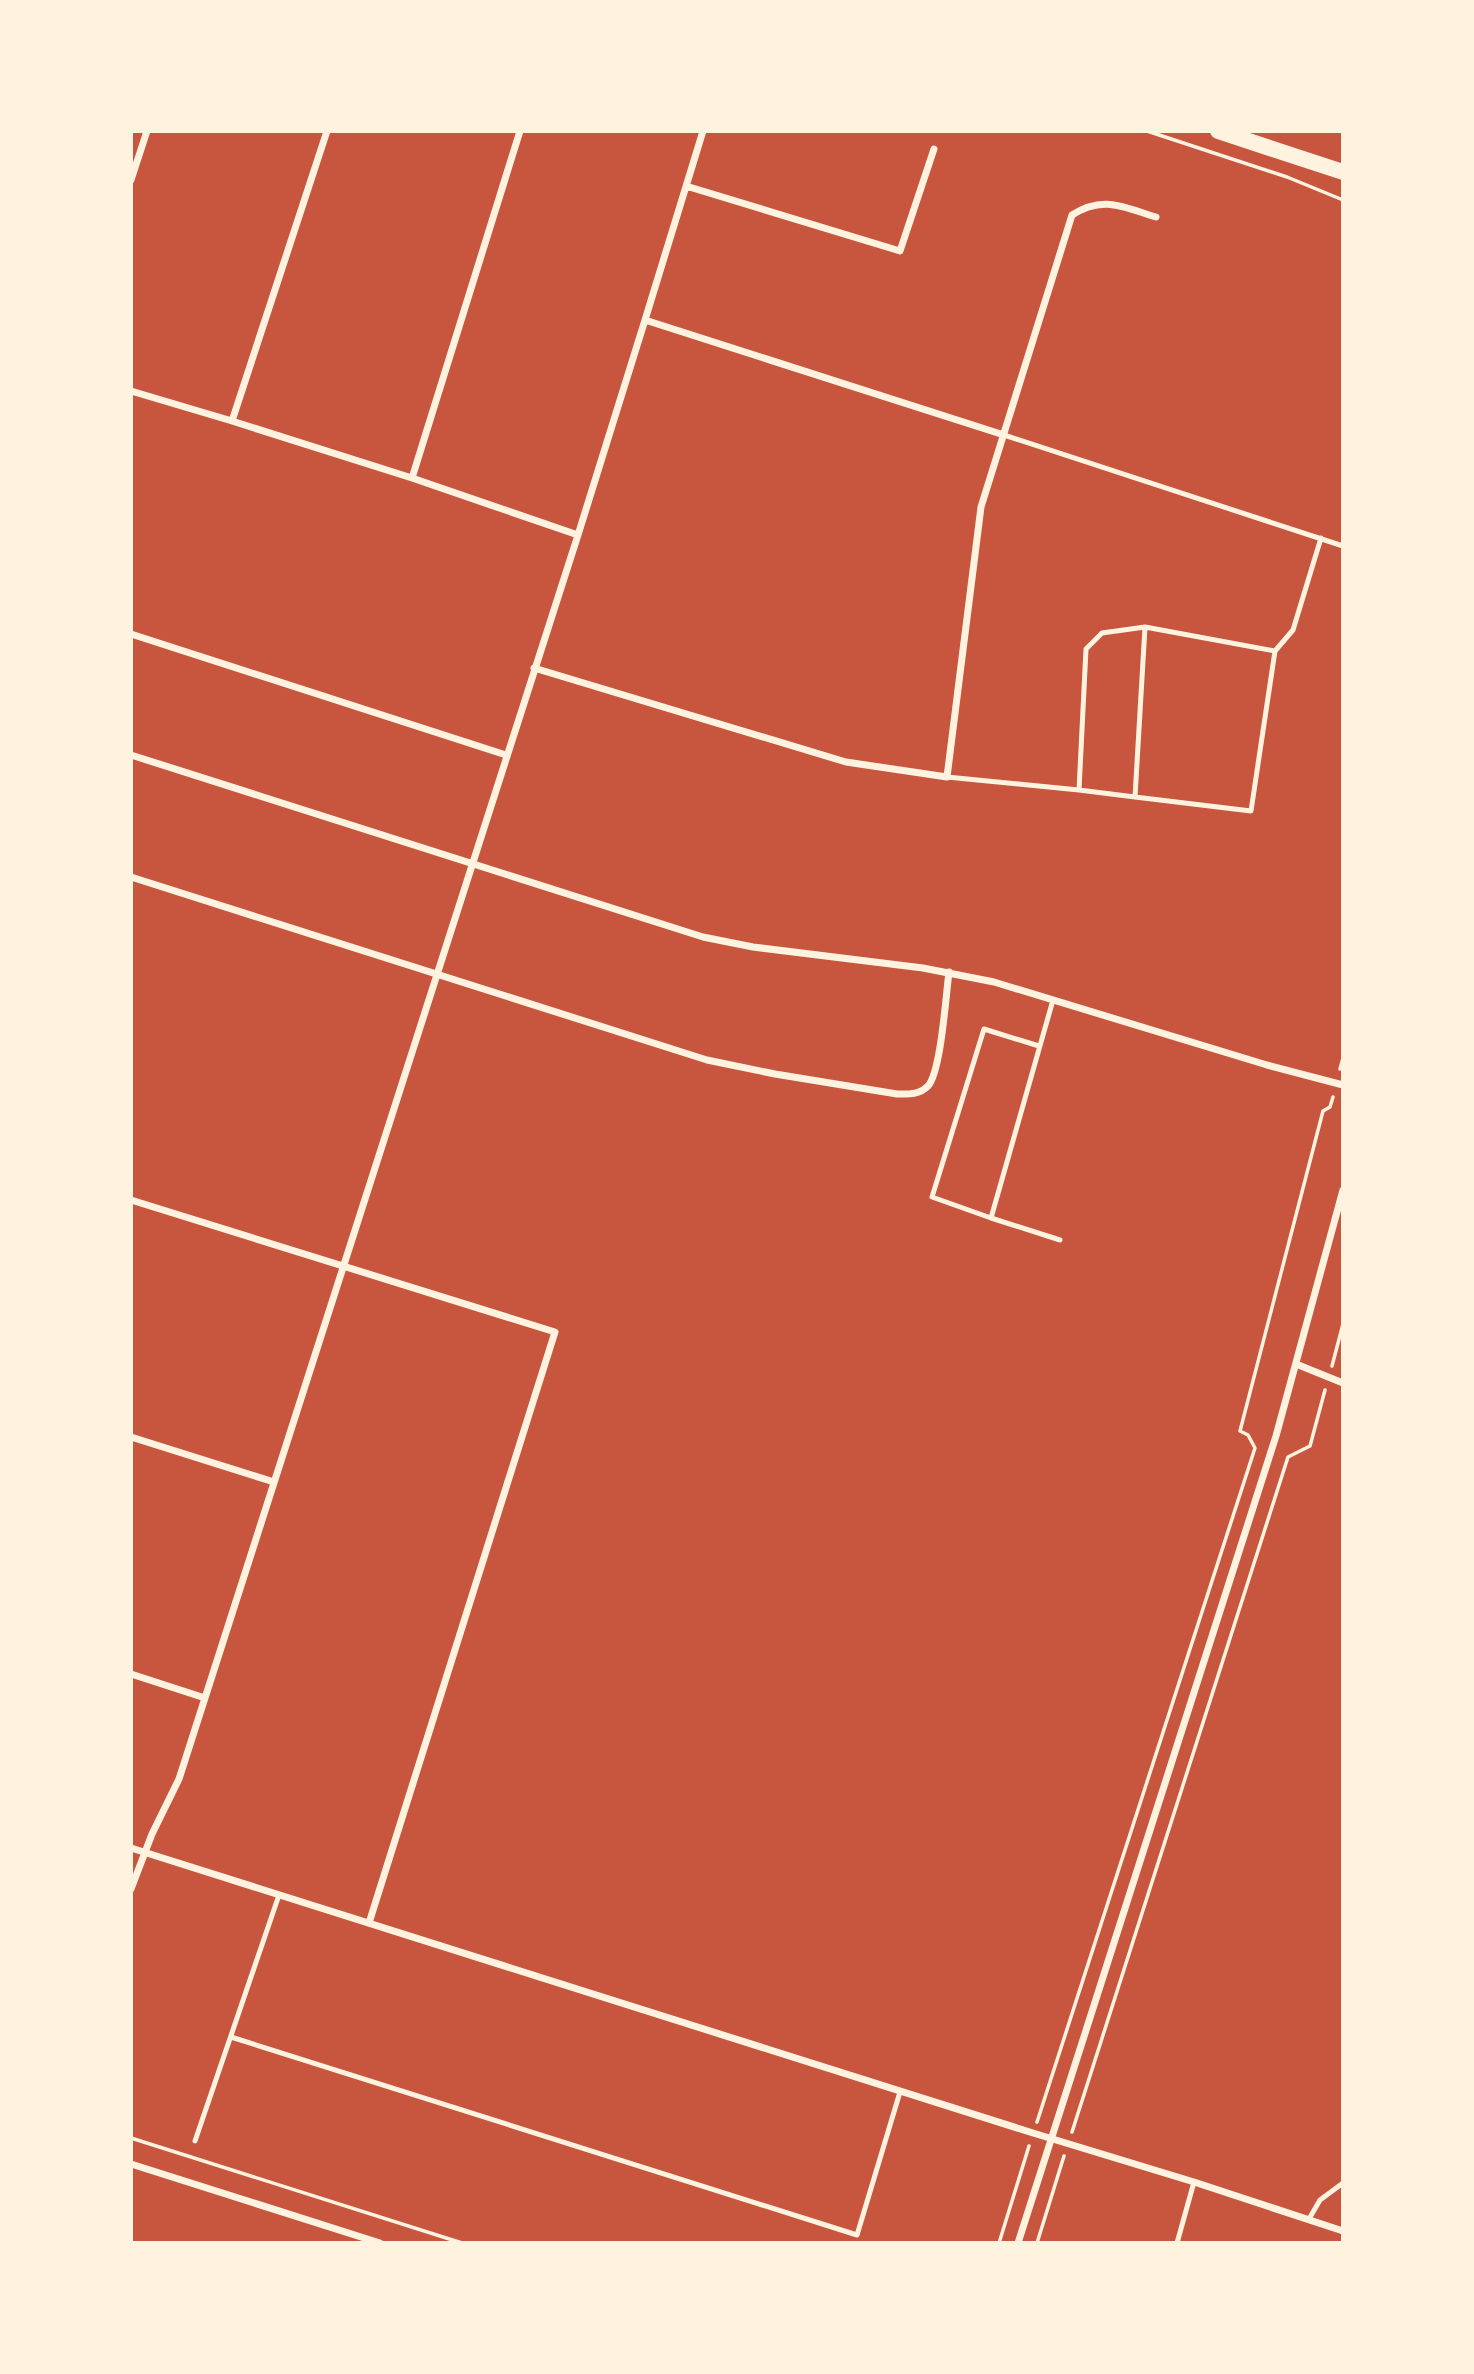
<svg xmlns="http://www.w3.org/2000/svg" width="1474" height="2374" font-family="Arial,sans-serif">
  <rect width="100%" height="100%" fill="#c8553d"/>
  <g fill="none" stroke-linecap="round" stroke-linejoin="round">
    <!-- path -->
    <path stroke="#fff3e0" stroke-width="3.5" d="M1147 131 1287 177 1343 200
      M1340 1069 1343 1058
      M1332 1366 1343 1324
      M1037 2122 1255 1448 1248 1435 1240 1431 1323 1111 1330 1107 1333 1097
      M1072 2132 1288 1457 1310 1446 1325 1390
      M131 2138 462 2243
      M999 2243 1029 2146
      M1037 2243 1064 2156"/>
    <!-- service -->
    <path stroke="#fff3e0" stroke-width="5" d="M1004 435 1343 546
      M1275 651 1293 630 1321 538
      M947 777 1079 790 1086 649 1102 633 1145 627 1135 797 1079 790
      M1135 797 1251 811 1275 651 1145 627
      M1053 1000 991 1218 1060 1240
      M991 1218 932 1197 984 1029 1039 1046
      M231 2037 857 2235 900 2092
      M195 2141 279 1895
      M1309 2219 1320 2200 1343 2183
      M1177 2243 1194 2182"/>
    <!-- minor -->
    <path stroke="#fff3e0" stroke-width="7" d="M327 131 232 421 412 478
      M520 131 412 478 578 535 645 320
      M703 131 645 320 1004 435
      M131 180 147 131
      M686 186 900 251 934 149
      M131 391 232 421
      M131 634 506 755
      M534 668 846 762 947 777 981 507 1072 215C1103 195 1123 207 1156 217
      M131 755 703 937 753 947 923 968 994 982 1267 1065 1343 1085
      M131 877 707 1060 775 1074 897 1094C909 1094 919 1095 928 1086 941 1072 946 994 949 972
      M131 1200 555 1332 369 1923
      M1296 1364 1343 1383
      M131 1437 274 1482
      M131 1674 205 1698
      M131 1848 1033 2133 1194 2182 1343 2231
      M131 1889 152 1834 179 1779 578 535
      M131 2164 380 2243
      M1018 2243 1276 1436 1343 1190"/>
    <!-- primary -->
    <path stroke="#fff3e0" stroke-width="16" d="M1218 131 1343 172"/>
  </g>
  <!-- border -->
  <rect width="1474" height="2374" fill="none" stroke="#fff3e0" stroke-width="266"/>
</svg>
